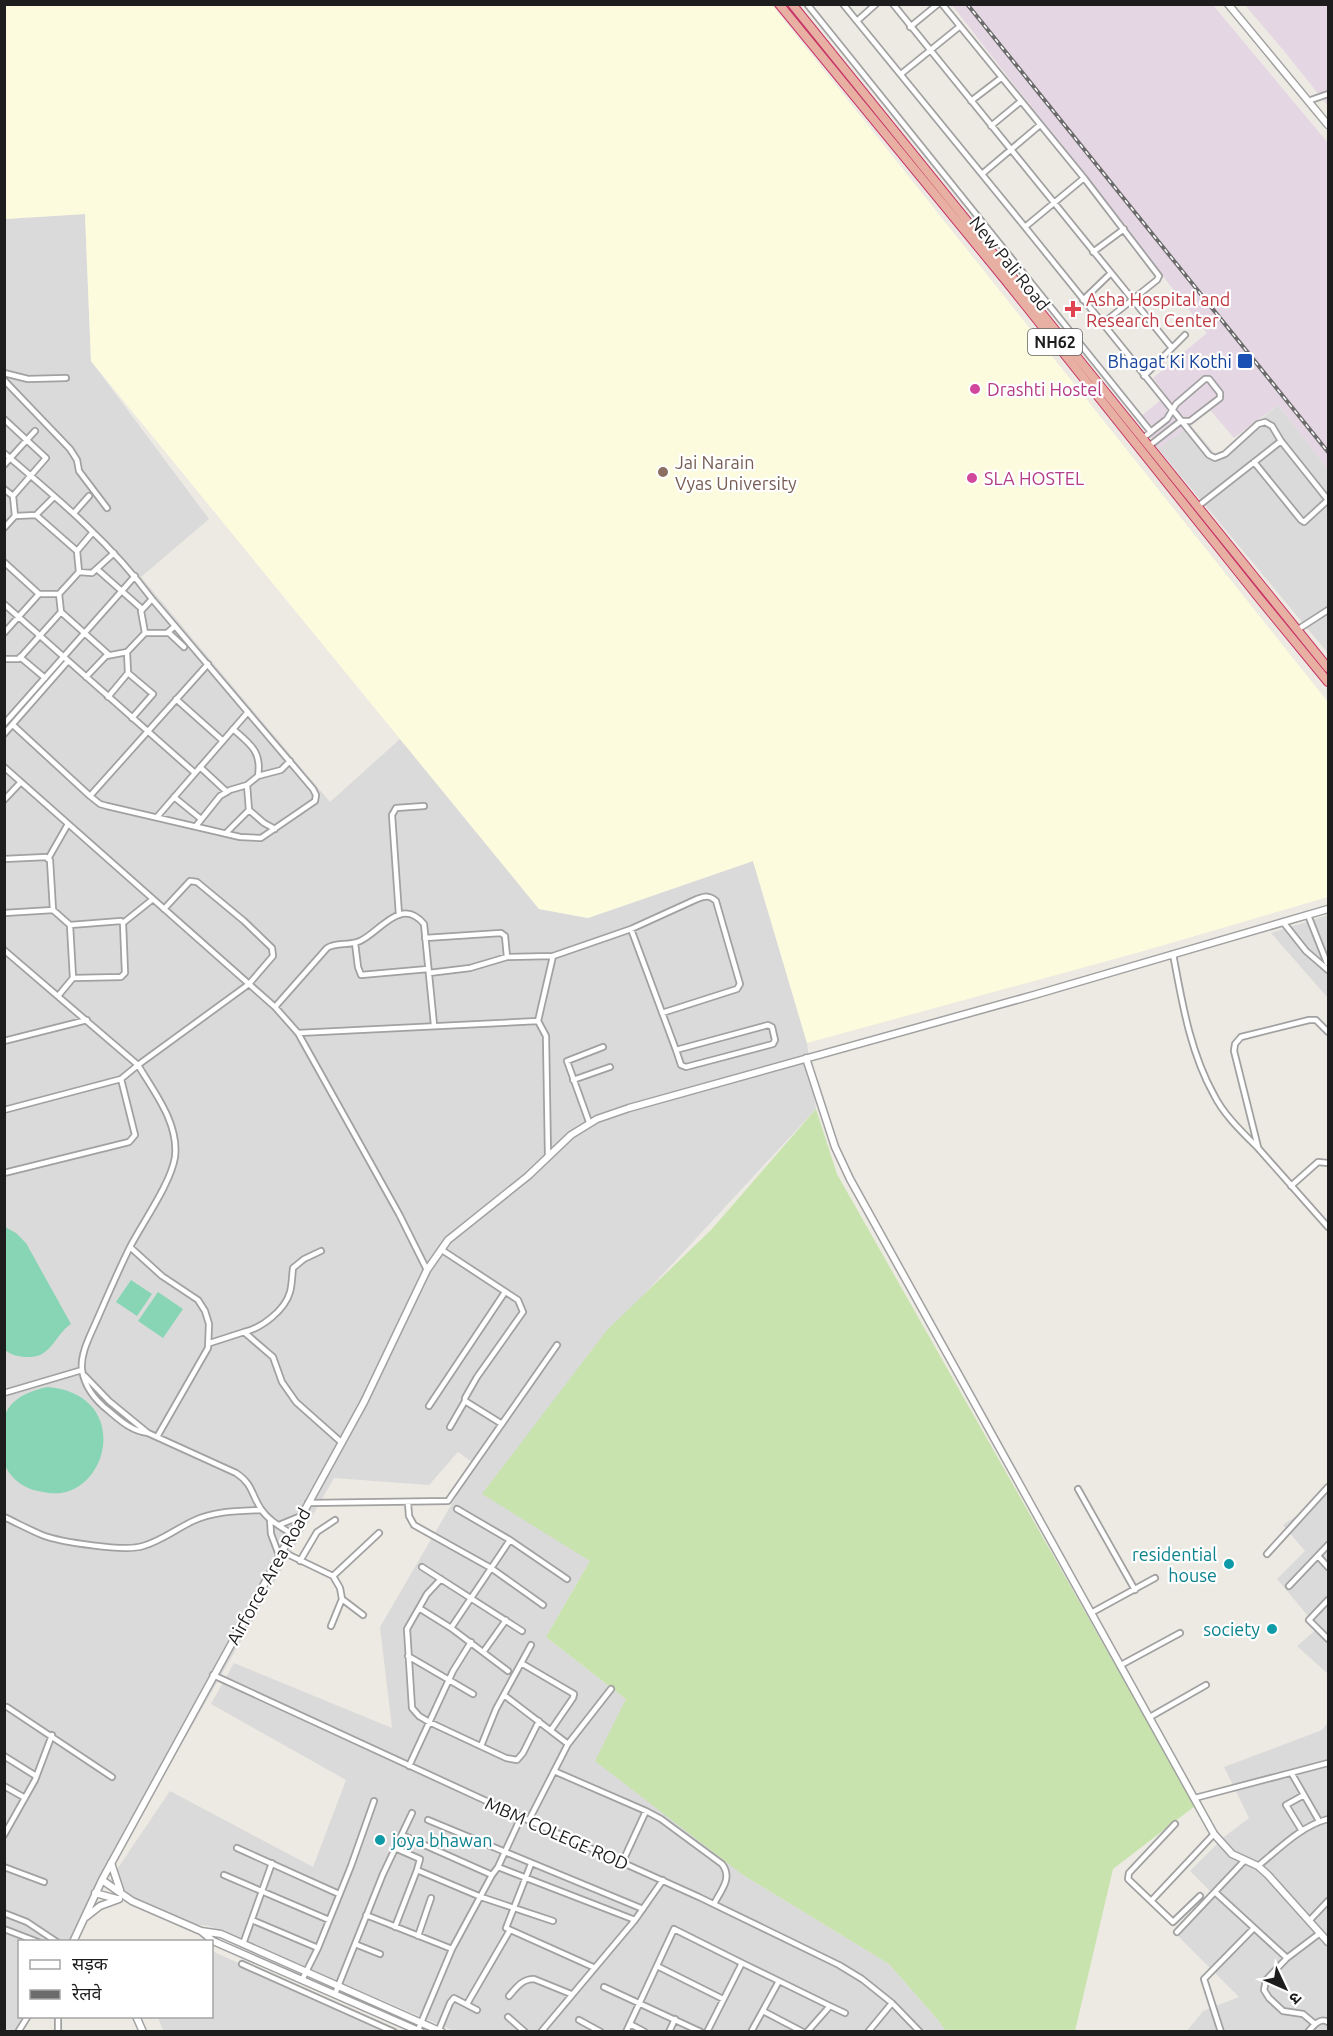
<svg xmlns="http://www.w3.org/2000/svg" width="1333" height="2036" font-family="Ubuntu,'Noto Sans Devanagari',sans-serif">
  <rect width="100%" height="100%" fill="#edeae3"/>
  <!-- residential -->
  <path fill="#dbdada" d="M85 214 91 361 209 519 141 577 330 802 400 739 539 909 588 918 753 861 807 1043 816 1109 588 1355 590 1561 546 1637 626 1699 743 1875 889 1964 938 2020 946 2031H454L209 1926 191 1924 105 1887 170 1791 313 1867 346 1780 211 1704 234 1663 392 1728 380 1627 475 1464 458 1452 429 1485 334 1478 69 1941 20 1942V2016L28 2017 20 2031 5 2032 4 219Z
    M1278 405 1328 469 1327 652 1155 445 1187 421 1217 456Z
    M1328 915V998L1271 933Z
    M1328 1494V1674L1297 1646 1318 1628 1277 1579 1305 1551 1283 1525Z
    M1328 1722V2031H1187L1203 2011 1239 1997 1178 1936 1214 1895 1190 1871 1224 1837 1249 1818 1224 1767 1322 1730Z
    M212 1951 389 2031H163L158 2017 212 2016Z"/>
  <!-- industrial -->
  <path fill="#e5d6e3" d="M952 5H1213L1328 143V469L1278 405 1234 438 1210 410 1160 448 1136 420 1166 396 1153 378 1207 333Z
    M1245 5H1328V106L1284 51Z"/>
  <!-- education -->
  <path fill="#fcfbde" d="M5 4 772 5 1328 702V897L1140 952 807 1043 753 861 588 918 539 909 91 361 85 214 5 219Z"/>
  <!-- grass -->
  <path fill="#c8e3ad" d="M816 1109 837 1174 1195 1806 1113 1869 1075 2031H946L938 2020 889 1964 743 1875 595 1761 626 1699 546 1637 590 1561 482 1494 607 1330 711 1230Z"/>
  <!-- pitch -->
  <path fill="#88d5b6" d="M5 1227 16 1233 26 1243 71 1324C55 1334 51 1359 27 1357 19 1357 11 1355 5 1350Z
    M131 1280 152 1294 137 1316 116 1302Z
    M158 1292 183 1309 163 1338 138 1321Z
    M47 1387C137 1394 107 1507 43 1492 30 1490 19 1485 11 1475 3 1465 4 1458 4 1445 4 1436 2 1421 6 1413 13 1397 31 1391 47 1387Z"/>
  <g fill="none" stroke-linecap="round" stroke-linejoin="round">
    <defs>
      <path id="minor" d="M807 4 1151 432
        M843 4 1025 227 1084 178 942 4
        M893 4 1172 348
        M857 21 876 4
        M910 27 938 4
        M901 74 959 27
        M971 101 1001 78
        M1308 101 1328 94
        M991 126 1020 102
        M982 174 1040 125
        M1084 178 1159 276 1157 280 1102 324
        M1025 227 1209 455 1215 458 1225 454 1258 424 1265 422 1272 426 1281 441 1328 500
        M1093 252 1124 229
        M1083 300 1111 273
        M4 373 28 379 66 378
        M1144 376 1185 335
        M4 380 70 449 77 460 79 471 107 508
        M4 419 46 458 13 496 15 516 4 528
        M1143 438 1167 419 1176 404 1205 379H1209L1220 393V398L1190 421H1181L1149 446
        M4 453C57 498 111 543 152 599L313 789 316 795 315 801 261 838 240 837 107 806 100 804 90 796 13 725
        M1254 462 1301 520 1304 522 1328 500
        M4 465 35 431
        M4 489 13 496
        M1197 507 1281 441
        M74 513 89 496
        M36 515 54 497
        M15 516 36 515 77 551
        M4 562 39 594
        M98 570 142 609
        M79 572 77 551 93 532
        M79 572 92 573 114 553
        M4 604 195 773
        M61 612 109 655
        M1297 630 1328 610
        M168 632 184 647
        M4 633 39 594H59
        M145 633 141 611 152 599
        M20 657 45 678
        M4 659H19L61 612 59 594 79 572
        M128 673 153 694 132 718
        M86 677 106 656 127 652 145 633H167L175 626
        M108 697 128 673 127 652
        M176 699 223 741
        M4 724 135 576
        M233 729C250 744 262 751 258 776
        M4 734 68 661
        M4 767 275 1007 298 1033 399 1214 427 1270
        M200 767 227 792
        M247 785 249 810 264 823 275 829
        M90 796 208 664
        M174 797 201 819
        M4 800 21 782
        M157 817 248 712
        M196 826 220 796 230 790 247 785 258 776 281 770 290 761
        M226 833 249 810
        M4 859 46 857 50 860 53 910
        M48 859 68 824
        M4 913 53 910 70 925 121 921 123 923 125 973 121 977 73 978 58 996
        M399 915 392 815 396 808 424 806
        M1308 915 1327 963
        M1283 922 1306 951 1328 970
        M123 923 153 899
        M70 925 73 978
        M631 929 676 1050
        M425 938 501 933 505 936 507 957
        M355 943 358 967 361 975 428 969
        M4 950 138 1065 121 1079 4 1110
        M1173 954C1182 1002 1190 1052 1214 1095 1224 1115 1242 1132 1258 1148 1281 1174 1305 1201 1328 1227
        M429 973 470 968 507 957 553 956
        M275 1007 327 948C336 942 349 946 360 941 380 932 401 896 424 924L434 1025
        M538 1021 553 956 631 929 697 899C706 896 709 895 716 901L740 984 737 989 662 1013
        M768 1025 772 1027 775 1040 773 1044 686 1067 681 1065 676 1050Z
        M298 1033 538 1021 546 1036 548 1156
        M4 1041 87 1020
        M573 1080 610 1067
        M589 1122 567 1061 603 1047
        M1258 1147 1234 1051 1235 1044 1241 1037 1309 1020H1316L1328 1032
        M4 1173 129 1142 135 1135 121 1079
        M1291 1186 1318 1162 1328 1163
        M130 1247 162 1276 198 1300 205 1311 209 1324 208 1348 157 1437
        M442 1250 518 1300 523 1312 477 1377 465 1398V1401L502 1424
        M244 1332C262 1328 285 1310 290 1292 292 1285 292 1276 293 1268L304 1259 321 1251
        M210 1343 244 1332 273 1357 282 1382 296 1402 341 1442
        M85 1376 109 1401 148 1433 236 1473C253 1484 251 1494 261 1509 268 1520 281 1527 292 1534
        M4 1393 82 1370
        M429 1406 505 1292
        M450 1427 465 1401
        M148 1433C132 1431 122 1422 109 1411 96 1401 85 1388 82 1370 80 1354 90 1336 96 1322 107 1297 118 1271 130 1247 143 1222 171 1183 175 1157 179 1123 154 1092 138 1065L249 984 273 956 272 948 244 921 197 882 190 881 164 909
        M1078 1489 1135 1590
        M308 1503 448 1501 557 1345
        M408 1503 409 1516 414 1525 491 1568 543 1605
        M457 1509 510 1540 567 1579
        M4 1517C17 1523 30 1530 42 1535 60 1542 125 1552 143 1546 161 1541 176 1529 193 1521 214 1511 238 1511 261 1510
        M270 1519 271 1534 279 1555
        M279 1525 301 1516
        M281 1551 333 1576 340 1588 342 1599 331 1626
        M1267 1554 1328 1487
        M1318 1556 1328 1567
        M300 1561 317 1532 335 1520
        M422 1567 522 1631
        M333 1576 379 1533
        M441 1579 427 1594 407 1629 412 1708 419 1716 429 1722 506 1758 517 1760 523 1753 539 1721
        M1289 1586 1328 1545
        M342 1599 363 1615
        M1328 1600 1309 1620 1328 1639
        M419 1608 451 1628 508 1671
        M1091 1613 1155 1578
        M451 1628 510 1540
        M484 1651 506 1620
        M408 1656 473 1694
        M521 1663 574 1694 573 1698 551 1730
        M1121 1665 1180 1633
        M213 1675 521 1817 699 1897 839 1965 862 1979 892 2003 920 2032
        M504 1695 568 1744
        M4 1707H7L112 1777
        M1150 1717 1206 1685
        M481 1746 496 1709 531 1645
        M4 1756 36 1776
        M409 1766 453 1671 471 1642
        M554 1771 646 1811 661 1819 722 1864C733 1878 721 1890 714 1904
        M1292 1774 1319 1821
        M4 1786 25 1798
        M1195 1798 1328 1763
        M428 1820 643 1909
        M529 1820 568 1744 611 1689
        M1175 1824 1129 1873 1128 1879 1173 1922 1200 1896
        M1302 1831 1286 1805 1304 1795
        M4 1835 35 1780 52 1735
        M402 1835 492 1875
        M237 1848 339 1894
        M395 1848 420 1859 417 1870
        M622 1863 646 1811
        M531 1864 506 1928 593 1967
        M1258 1866C1280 1848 1301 1826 1328 1819
        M4 1867 44 1882
        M498 1867 635 1920
        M224 1875 329 1920
        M1216 1893 1287 1958 1320 1933
        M1151 1901 1214 1834
        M4 1913 27 1922 57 1942
        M366 1915 452 1949
        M252 1920 318 1948
        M1309 1921 1328 1901
        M395 1927 417 1870 481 1897 553 1921
        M4 1929 38 1942
        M1177 1932 1245 1860
        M418 1936 431 1898
        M243 1944 272 1863
        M355 1944 380 1954
        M1287 1958 1266 1980 1264 1990 1269 1998 1283 2011 1303 2014 1315 2024
        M742 1963 779 1981
        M242 1964 394 2032
        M657 1966 723 1999
        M302 1980 318 1948 351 1866 374 1801
        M604 1987 701 2032
        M335 1994 383 1874 412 1813
        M509 1996C517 1987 522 1979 534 1979L571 1994
        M467 2004 510 1930
        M830 2006 845 2013
        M763 2011 803 2032
        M508 2017 525 2032
        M579 2020 601 2032
        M630 2024 645 2032
        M418 2030 452 1949 492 1875 498 1867 521 1817
        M18 2032 28 2016
        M58 2032V2016
        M438 2032 450 2003 454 1998 477 2010
        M541 2032 635 1920 663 1880
        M626 2032 674 1929 742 1963 707 2032
        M669 2032 675 2019
        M751 2032 779 1981 830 2006 807 2032
        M868 2032 892 2003
        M1221 2032 1204 1979 1254 1928
        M1308 2032C1313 2026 1320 2017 1328 2022"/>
      <path id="tertiary" d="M1228 4 1328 125
        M806 1058 835 1147 850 1179 1214 1834 1232 1854 1258 1866 1268 1875 1328 1942
        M111 1863 120 1890
        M102 1880 132 1901 201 1931 213 1941 421 2032
        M95 1893 117 1899
        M86 1917 100 1906 119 1899
        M201 1931 221 1934 442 2032
        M73 1942 102 1880 364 1402 427 1270 448 1240 528 1176 571 1135 597 1119 629 1108 1034 995 1328 909
        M136 2016 143 2032"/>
      <path id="trunk" d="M779 4 1006 281 1259 598 1328 682
        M792 4 1328 668"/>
    </defs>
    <!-- minor casing -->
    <use href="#minor" stroke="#a1a1a1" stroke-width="8"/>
    <!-- tertiary casing -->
    <use href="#tertiary" stroke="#a1a1a1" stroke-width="9"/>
    <!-- trunk casing -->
    <use href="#trunk" stroke="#c73468" stroke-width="10"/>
    <!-- minor -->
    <use href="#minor" stroke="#fff" stroke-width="4.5"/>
    <!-- tertiary -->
    <use href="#tertiary" stroke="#fff" stroke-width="6"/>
    <!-- trunk -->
    <use href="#trunk" stroke="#e8b0a2" stroke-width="8"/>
    <defs>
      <path id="rail" d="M967 4 1328 452"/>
    </defs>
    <!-- rail casing -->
    <use href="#rail" stroke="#6b6b6b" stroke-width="4"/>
    <!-- rail -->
    <use href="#rail" stroke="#fff" stroke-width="1.5" stroke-dasharray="4.5" stroke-linecap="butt"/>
  </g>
  <!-- markers -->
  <path fill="#e0444e" stroke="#fff" stroke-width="2" d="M1070 300h6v6h6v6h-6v6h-6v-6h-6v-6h6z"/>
  <rect fill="#1a4fb4" stroke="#fff" stroke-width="2" x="1237" y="353" width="16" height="16" rx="3"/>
  <g fill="#d1479c" stroke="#fff" stroke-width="2">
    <circle cx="975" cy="389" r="6"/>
    <circle cx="972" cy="478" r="6"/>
  </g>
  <circle fill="#8d6e63" stroke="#fff" stroke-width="2" cx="663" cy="472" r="6"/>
  <g fill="#0f9aa8" stroke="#fff" stroke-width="2">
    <circle cx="1229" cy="1564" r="6"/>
    <circle cx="1272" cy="1629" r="6"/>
    <circle cx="380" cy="1840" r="6"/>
  </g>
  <g text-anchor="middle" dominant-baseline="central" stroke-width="4.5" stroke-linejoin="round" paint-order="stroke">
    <!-- shield labels -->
    <rect fill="#fff" stroke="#616161" stroke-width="1.5" x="1028" y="329" width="54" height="26" rx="4.5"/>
    <g font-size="16" font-weight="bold" fill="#1d1d1d">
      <text x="1055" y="342">NH62</text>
    </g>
    <!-- street labels -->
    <g font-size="18" fill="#1d1d1d" stroke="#fff">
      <text transform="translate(1010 263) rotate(51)">New Pali Road</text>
      <text transform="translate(268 1576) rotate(-61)">Airforce Area Road</text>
      <text transform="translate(557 1833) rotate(24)">MBM COLEGE ROD</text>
    </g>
    <!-- health labels -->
    <g font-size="18" fill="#be3a42" stroke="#fff" text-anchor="start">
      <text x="1086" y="299">Asha Hospital and<tspan x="1086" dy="21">Research Center</tspan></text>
    </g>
    <!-- transit labels -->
    <g font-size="18" fill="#164399" stroke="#fff" text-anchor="end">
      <text x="1232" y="361">Bhagat Ki Kothi</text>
    </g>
    <!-- hotel labels -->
    <g font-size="18" fill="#b23c85" stroke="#fff" text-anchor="start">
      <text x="987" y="389">Drashti Hostel</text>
      <text x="984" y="478">SLA HOSTEL</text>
    </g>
    <!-- education labels -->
    <g font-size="18" fill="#785e54" stroke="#fff" text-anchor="start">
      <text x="675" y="462">Jai Narain<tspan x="675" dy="21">Vyas University</tspan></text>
    </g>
    <!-- culture labels -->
    <g font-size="18" fill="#0d838f" stroke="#fff" text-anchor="end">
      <text x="1217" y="1554">residential<tspan x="1217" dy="21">house</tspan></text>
      <text x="1260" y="1629">society</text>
      <text x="392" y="1840" text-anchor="start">joya bhawan</text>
    </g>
  </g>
  <!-- border -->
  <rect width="1333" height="2036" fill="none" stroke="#1d1d1d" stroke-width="12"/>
  <!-- legend -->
  <rect x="18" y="1940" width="195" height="78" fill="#ffffff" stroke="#a5a5a5" stroke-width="1.5"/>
  <rect x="30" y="1960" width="30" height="9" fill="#ffffff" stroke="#a5a5a5" stroke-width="1.5"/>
  <text x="72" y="1970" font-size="18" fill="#1d1d1d">सड़क</text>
  <rect x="30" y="1990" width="30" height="9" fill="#6b6b6b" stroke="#a5a5a5" stroke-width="1.5"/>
  <text x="72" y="2000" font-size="18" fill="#1d1d1d">रेलवे</text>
  <!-- north arrow -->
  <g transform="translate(1285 1988) rotate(134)" stroke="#ffffff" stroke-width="4.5" paint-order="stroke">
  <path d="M0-4.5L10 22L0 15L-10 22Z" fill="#1d1d1d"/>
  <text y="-9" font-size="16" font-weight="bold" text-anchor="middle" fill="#1d1d1d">उ</text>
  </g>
</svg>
